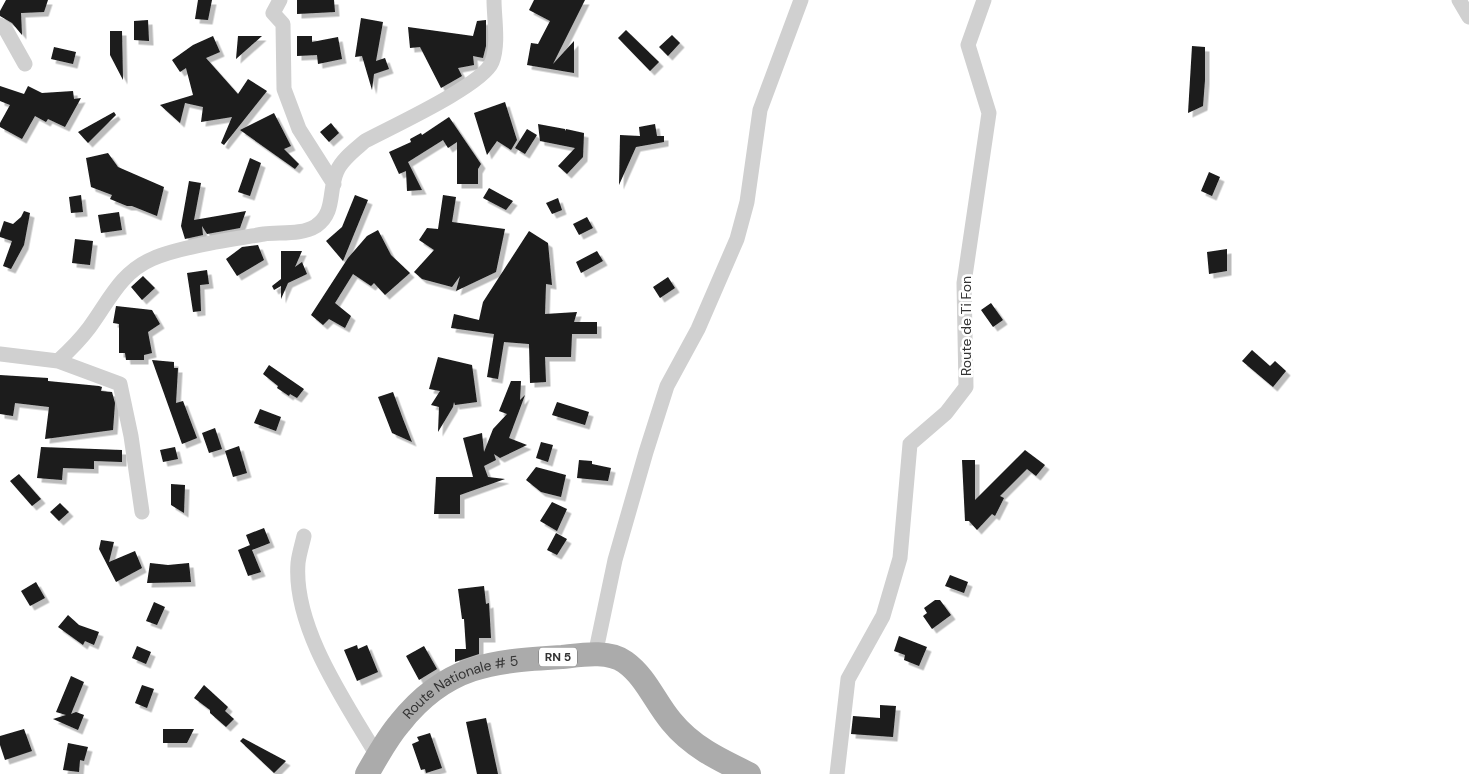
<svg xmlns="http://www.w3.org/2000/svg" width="1469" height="774" font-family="'DM Sans',sans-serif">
  <defs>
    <filter id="shadow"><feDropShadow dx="4.5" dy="4.5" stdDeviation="0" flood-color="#0004"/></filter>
  </defs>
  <rect width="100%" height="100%" fill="#fff"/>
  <!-- building -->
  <path fill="#1a1a1a" filter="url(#shadow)" d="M6 0H48L44 12 21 13 22 35 12 23 0 16V11Z
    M198 0H212L208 20 195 19Z
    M297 0H334L335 12 297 14Z
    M534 0H585L553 64 574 41V73L527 65 531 43 538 44 550 21 529 10Z
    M361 18 383 22 376 61 385 58 389 69 374 74 372 90 362 56 355 57Z
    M148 20 149 41 134 40V21Z
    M486 20V46L483 58 473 56 474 65 458 68 462 76 441 88 420 47 410 48 408 27 473 36 477 21Z
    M626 30 659 62 650 71 618 38Z
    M110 31H122L123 80 110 55Z
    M672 35 680 43 668 56 659 47Z
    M213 36 220 52 206 58 238 94 248 79 267 91 224 145 221 143 232 117 201 122 203 107 185 103 180 123 160 105 193 95 186 68 180 72 172 60 193 45Z
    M238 36H262L236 59Z
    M297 36H312V42L338 37 342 59 318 64 317 55 297 56Z
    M1192 46 1205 47V80L1203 106 1188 113Z
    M54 47 76 52 73 64 51 59Z
    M0 86 24 94 28 86 42 93 73 91 74 99 81 98 65 127 48 119 46 122 35 116 22 139 0 127V123L10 105 0 101Z
    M505 102 517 140 511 150 497 141 487 155 474 113Z
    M114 112 116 115 88 143 78 132Z
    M274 113 291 146 284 149 299 164 295 169 240 130Z
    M449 117 481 164 478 169V184H457V142L448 148 443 140 408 162 422 190 407 191 406 171 399 174 389 152 411 142 410 139 421 133 422 135Z
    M331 123 339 133 329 142 320 132Z
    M538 124 565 129 566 131V129L584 133 583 157 567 174 558 166 575 148 540 141Z
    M655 124 657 136H664V142L636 147 619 185 620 135 640 136 639 127Z
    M527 129 537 135 525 154 515 148Z
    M108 153 118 167 164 187 157 216 132 206H127L110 199 112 195 91 187 86 158Z
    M250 158 261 163 250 196 238 192Z
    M1209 172 1220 177 1212 196 1201 191Z
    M189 181 201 183 194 220 246 211 240 228 207 234 202 226 203 235 185 239 181 226Z
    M489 188 513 201 506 210 483 198Z
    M81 195 83 212 71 213 69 197Z
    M355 195 368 200 343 261 326 241 342 227Z
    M443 195 456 197 452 222 505 229 496 272 456 291 460 276 452 287 422 279 414 272 434 250 419 240 427 228 438 229Z
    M558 198 562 210 552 214 546 203Z
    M24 211 30 213 24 245 11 269 3 266 12 241 0 237V233L4 221 13 224 21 217Z
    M119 212 122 230 101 233 98 215Z
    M587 217 593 228 579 235 573 224Z
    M378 230 391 255 410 273 385 295 374 283 371 286 353 274 335 303 351 316 345 328 329 319 323 325 311 315 348 258 367 236Z
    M529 231 548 243 552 285 546 284 545 314 577 312 574 322H597V334H572L571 357H545L546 382 530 383 529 344 504 342 498 379 487 377 494 334 451 328 454 314 479 320 483 302Z
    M75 239 93 241 90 265 72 263Z
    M258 245 264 260 237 276 226 259 242 247Z
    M1227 249V271L1209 274 1207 252Z
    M281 251H302L295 267 302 262 307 274 288 283 281 299V286L274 290 272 286 281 279Z
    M597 251 603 261 581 273 576 262Z
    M207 270 209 284 200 285 201 311 193 312 187 273Z
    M143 276 155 288 142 300 131 287Z
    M668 277 675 288 660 298 653 287Z
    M991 303 1003 320 993 327 981 310Z
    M116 306 152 310 160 324 148 332 152 353 144 355V360H126L125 353H119V324L113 323Z
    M1252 350 1270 366 1275 361 1286 371 1273 387 1242 361Z
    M438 357 472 365 477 402 455 405 454 402 453 407 438 432 439 407 431 405 440 391 429 389Z
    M152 360 174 362V368H178L176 403 183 401 197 438 182 444Z
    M269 365 304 389 297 398 290 394 289 396 277 388 278 386 263 374Z
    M0 375 48 378V381L99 386 102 387 101 391 112 392 115 403 113 430 45 439 49 407 15 403 13 416 0 414Z
    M511 381H521L520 400 525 395 509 438 527 445 500 458 494 454 496 460 484 466 488 477 505 479 460 495V514H434L436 477H473L463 438 482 433 484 452 493 429 507 414 499 411Z
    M393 392 403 419 412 442 392 433 378 397Z
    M557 402 589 412 585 425 552 415Z
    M260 409 281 417 276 431 254 423Z
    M215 428 222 449 209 453 202 433Z
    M541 442 553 445 548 462 536 458Z
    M239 446 247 473 233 477 225 451Z
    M41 447 122 450V462L94 461V469L63 468 62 480 37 478Z
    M175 447 178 459 163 462 160 450Z
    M1025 450 1045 465 1036 476 1027 469 1000 496 1004 498 995 516 992 514 977 530 969 521H965L962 460H975V500Z
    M579 460 592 461V464L611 468 608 481 577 478Z
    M536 467 566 475 561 497 541 492 526 480Z
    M19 474 41 499 32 506 10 481Z
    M171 484 185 485 184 513 171 505Z
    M552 502 567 509 557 531 540 521Z
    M60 503 69 512 59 521 50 512Z
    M264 528 270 543 252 550 261 572 248 576 238 550 250 545 251 548 246 535Z
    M556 533 567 539 557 555 547 550Z
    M101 540 114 542 109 562 135 551 142 568 116 582 99 549Z
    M150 563 168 565 189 563 191 582 147 583Z
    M950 575 968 582 964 593 945 586Z
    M36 582 45 598 30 606 21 591Z
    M484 586 486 604 489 603 491 638H479V654L455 662V649H466L464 619H462L458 589Z
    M935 600H940L951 615 932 629 923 616 927 613 924 608Z
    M154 602 165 607 157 625 146 621Z
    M68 615 79 625 99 632 94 645 85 641 83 645 58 627Z
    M899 636 927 647 919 666 904 660 905 655 894 651Z
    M357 645 358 649 367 645 378 672 357 681 344 650Z
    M137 646 151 652 146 664 132 658Z
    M424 646 437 669 419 680 406 656Z
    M71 676 84 682 71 714 76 712 84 715 78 730 53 719 66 715 56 712Z
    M142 685 154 689 147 708 135 703Z
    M204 685 228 707 225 711 234 719 226 727 210 713V710L194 698Z
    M880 705 896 706 893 737 851 734 853 716 880 718Z
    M486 718 498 774H477L466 722Z
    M24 729 32 751 5 760 0 745V736Z
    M163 729H194L187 743H163Z
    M430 733 442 768 426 773 425 769 421 770 412 744 419 741 417 737Z
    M243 738 286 761 274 773 240 741Z
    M68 743 88 747 84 761 80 760 79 772 63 770Z"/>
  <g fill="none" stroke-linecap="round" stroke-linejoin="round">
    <!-- minor -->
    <path stroke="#d0d0d0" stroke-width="15" d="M280 0 273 13 283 24 284 89 299 129 334 184
      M1459 0 1469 17
      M0 25 6 30 25 64
      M0 354 58 361C70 350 80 340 89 328 109 301 120 273 152 259 178 247 234 239 264 234 280 232 302 235 316 226 336 212 328 191 337 171 342 159 356 149 365 141 391 127 483 85 492 62 499 44 494 18 494 0
      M58 361 120 384 131 436 142 512
      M304 536C302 545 299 554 298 563 293 628 346 703 378 757
      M595 655 615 560 646 452 667 386 698 329 737 239 747 202 760 110 801 0
      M837 774 848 679 883 616 900 558 910 444 946 413 966 387 964 283 989 113 968 45 984 0"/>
    <!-- primary -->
    <path stroke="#ababab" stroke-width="24" id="s1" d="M367 774C377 757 387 738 400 723 446 665 492 661 562 657 581 655 608 650 625 662 646 677 655 702 671 721 692 747 720 760 749 774"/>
  </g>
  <g text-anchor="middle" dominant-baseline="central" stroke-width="5" stroke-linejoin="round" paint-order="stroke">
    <!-- shield labels -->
    <rect fill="#fff" stroke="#707070" stroke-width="1" x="539" y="647.5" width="38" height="19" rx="4"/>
    <g font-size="12" font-weight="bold" fill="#333">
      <text x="558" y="657">RN 5</text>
    </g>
    <!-- street labels -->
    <g font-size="14" fill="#333" stroke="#fff">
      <text transform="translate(966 326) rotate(-90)">Route de Ti Fon</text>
      <text stroke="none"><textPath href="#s1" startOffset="134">Route Nationale # 5</textPath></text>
    </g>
  </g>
</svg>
